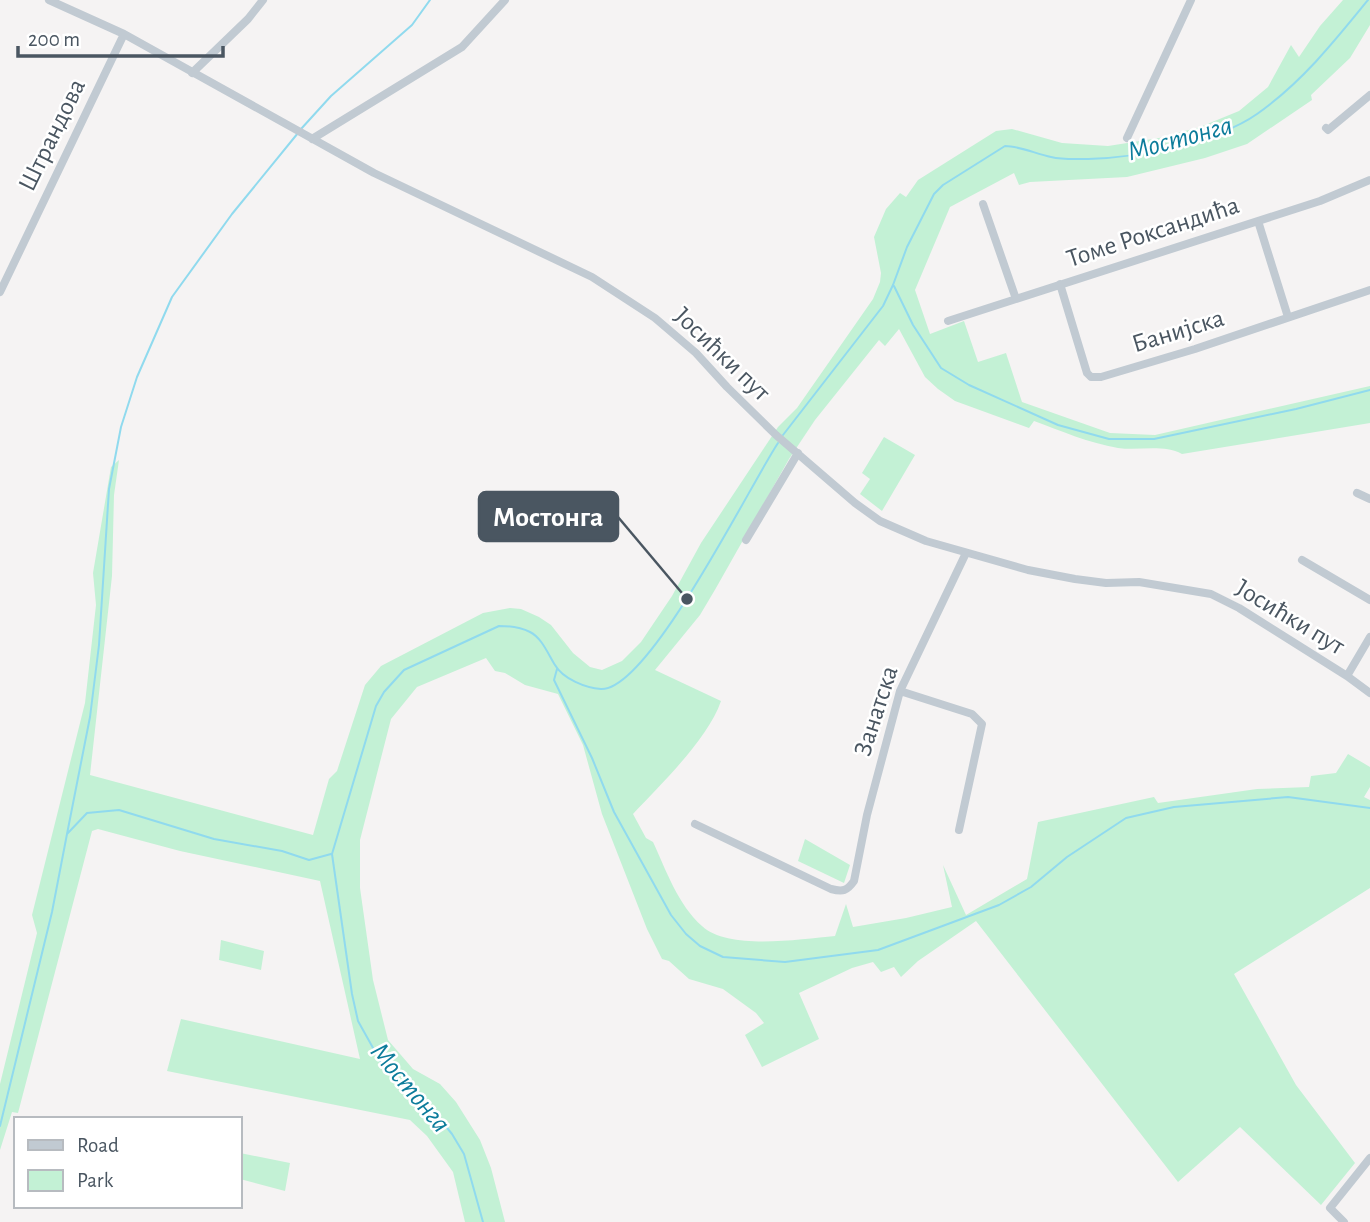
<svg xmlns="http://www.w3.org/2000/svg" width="1370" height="1222" font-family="'Alegreya Sans',sans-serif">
  <rect width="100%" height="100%" fill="#f5f3f3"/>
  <!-- green -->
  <path fill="#c3f1d5" d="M1343 0H1370V25L1350 58 1311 95 1312 100 1247 144 1205 158 1127 177 1030 182 1019 185 1014 173 950 207 915 290 930 334 964 321 978 362 1006 353 1022 402 1110 433 1155 435 1370 386V423L1182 454C1163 444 1139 451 1118 448 1089 443 1061 431 1034 421L1029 428 955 401 938 389 925 377 899 329 885 346 879 340 815 420 789 459 716 588 700 615 655 670 721 701C708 739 661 784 633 814L646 838 653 842C666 870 678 905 702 926 729 951 800 939 835 936L846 904 853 927 906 918 952 907 943 865 966 915 1027 879 1038 822 1154 797 1158 803 1257 789 1309 787 1311 776 1336 773 1348 754 1370 767V787L1364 797 1370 800V888L1234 974 1296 1085 1355 1163 1321 1205 1240 1127 1178 1182 976 921 918 961 901 977 894 967 881 972 873 962 852 968 799 993 819 1039 762 1067 745 1035 764 1023 756 1013 723 989 689 979 669 961 662 959 647 929 602 814 583 745 558 694 525 685 505 673 495 671 486 658 417 687 391 719 360 840V888L373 980 388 1040 413 1069 440 1084 456 1102 480 1140 491 1168 505 1222H465L453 1172 427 1136 410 1120 167 1071 181 1019 360 1059 320 881 180 851 98 829 92 831 18 1113 12 1112 0 1150V1084L37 933 32 915 85 703 96 605 93 573 111 467 119 460 114 495 112 576 90 775 313 835 329 779 337 771 365 685 381 666 483 613 510 608 521 609 539 617 551 625 573 653 590 667 602 670 622 661 641 642 672 596 701 543 778 427 797 408 873 299 880 282 881 273 874 237 886 209 900 193 906 197 918 180 996 131 1012 129 1062 143 1108 146 1159 138 1200 127 1239 111 1268 87 1291 45 1299 57 1320 26Z
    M884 437 915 455 882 511 860 494 870 479 862 473Z
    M805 839 850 865 844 883 798 861Z
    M221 940 264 951 261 970 219 960Z
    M240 1153 290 1163 285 1191 240 1179Z"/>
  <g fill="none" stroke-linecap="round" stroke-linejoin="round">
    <!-- stream -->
    <path stroke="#90daee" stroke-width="2" d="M301 129 331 96 412 25 430 0
      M894 286 913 325 941 368 969 385 1058 425 1109 439H1154L1296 409 1370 390
      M783 435 883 306 893 285 907 247 934 194 943 185 1005 146C1020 146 1036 154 1051 157 1063 160 1076 159 1088 159 1136 158 1217 142 1257 114 1301 83 1334 42 1368 0
      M557 669 554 680 592 758 614 812 671 915 686 934 700 946 723 957 785 962 878 950 999 905 1031 887 1067 857 1126 818 1174 807 1288 797 1370 808
      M67 834 90 717 99 645 109 489 121 427 137 377 172 297 232 214 298 133
      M0 1126 52 912 67 834 87 813 119 810 214 839 282 851 309 860 331 854
      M483 1222 464 1154 452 1134 435 1113 397 1082 382 1064 358 1021 352 994 332 854 376 706 384 692 404 670 499 626C510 626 520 627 530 632 542 638 548 654 555 665 563 679 586 688 601 689 649 691 750 485 778 443"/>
    <!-- minor -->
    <path stroke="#c1cad2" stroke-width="8" d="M49 0 124 34 374 173 592 277 655 318 696 353 727 387 776 435 855 503 880 521 926 541 1028 570 1075 579 1106 583 1139 582 1211 594 1239 608 1347 676 1370 693
      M192 73 248 19 263 0
      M1326 128 1328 130 1370 95
      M1127 138 1191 0
      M312 139 462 47 505 0
      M983 204 1016 299
      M1258 221 1288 317
      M1060 284 1087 373 1091 377H1101L1195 349 1370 290
      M0 292 124 34
      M948 321 1320 201 1370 180
      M1357 493 1370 499
      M746 540 798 453
      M1302 560 1370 600
      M1347 676 1370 637
      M900 691 972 714 982 724 959 830
      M695 824 831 889C843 892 847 891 854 881L867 815 900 691 966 553
      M1344 1222 1330 1208 1370 1158"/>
  </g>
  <g text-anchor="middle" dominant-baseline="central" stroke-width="5" stroke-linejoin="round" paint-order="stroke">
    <!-- street labels -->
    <g font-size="26" fill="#4a5661" stroke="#fff">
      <text transform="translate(52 135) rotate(-64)">Штрандова</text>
      <text transform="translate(1153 232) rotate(-18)">Томе Роксандића</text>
      <text transform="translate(1178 331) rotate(-17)">Банијска</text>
      <text transform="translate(722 354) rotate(44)">Јосићки пут</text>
      <text transform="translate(1290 617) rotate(31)">Јосићки пут</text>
      <text transform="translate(876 711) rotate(-72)">Занатска</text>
    </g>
    <!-- water labels -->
    <g font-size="28" font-style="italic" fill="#0c7c9b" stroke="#fff">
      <text transform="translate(1180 139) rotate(-15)">Мостонга</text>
      <text transform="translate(410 1088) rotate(50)">Мостонга</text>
    </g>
  </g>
  <!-- callouts -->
  <path fill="none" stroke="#4a5661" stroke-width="2.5" d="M687 599L618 517"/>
  <circle fill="#4a5661" stroke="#fff" stroke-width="2.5" cx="687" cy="599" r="7"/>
  <rect fill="#4a5661" stroke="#4a5661" stroke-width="2.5" x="479" y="492" width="139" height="49" rx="7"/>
  <g font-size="28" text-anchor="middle" font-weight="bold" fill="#fff">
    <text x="548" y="526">Мостонга</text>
  </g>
  <!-- legend -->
  <rect x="14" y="1117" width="228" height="91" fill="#ffffff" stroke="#b7bbc0" stroke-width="2"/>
  <rect x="28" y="1140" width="35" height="10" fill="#c1cad2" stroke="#b7bbc0" stroke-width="2"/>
  <text x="77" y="1152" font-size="21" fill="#4a5661">Road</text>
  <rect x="28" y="1170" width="35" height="21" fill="#c3f1d5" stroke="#b7bbc0" stroke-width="2"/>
  <text x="77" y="1187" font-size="21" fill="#4a5661">Park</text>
  <!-- scale -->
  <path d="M18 46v10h205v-10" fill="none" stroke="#4a5661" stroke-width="3.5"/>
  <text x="28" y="46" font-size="21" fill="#4a5661" stroke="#ffffff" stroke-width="5" paint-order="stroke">200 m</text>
</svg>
